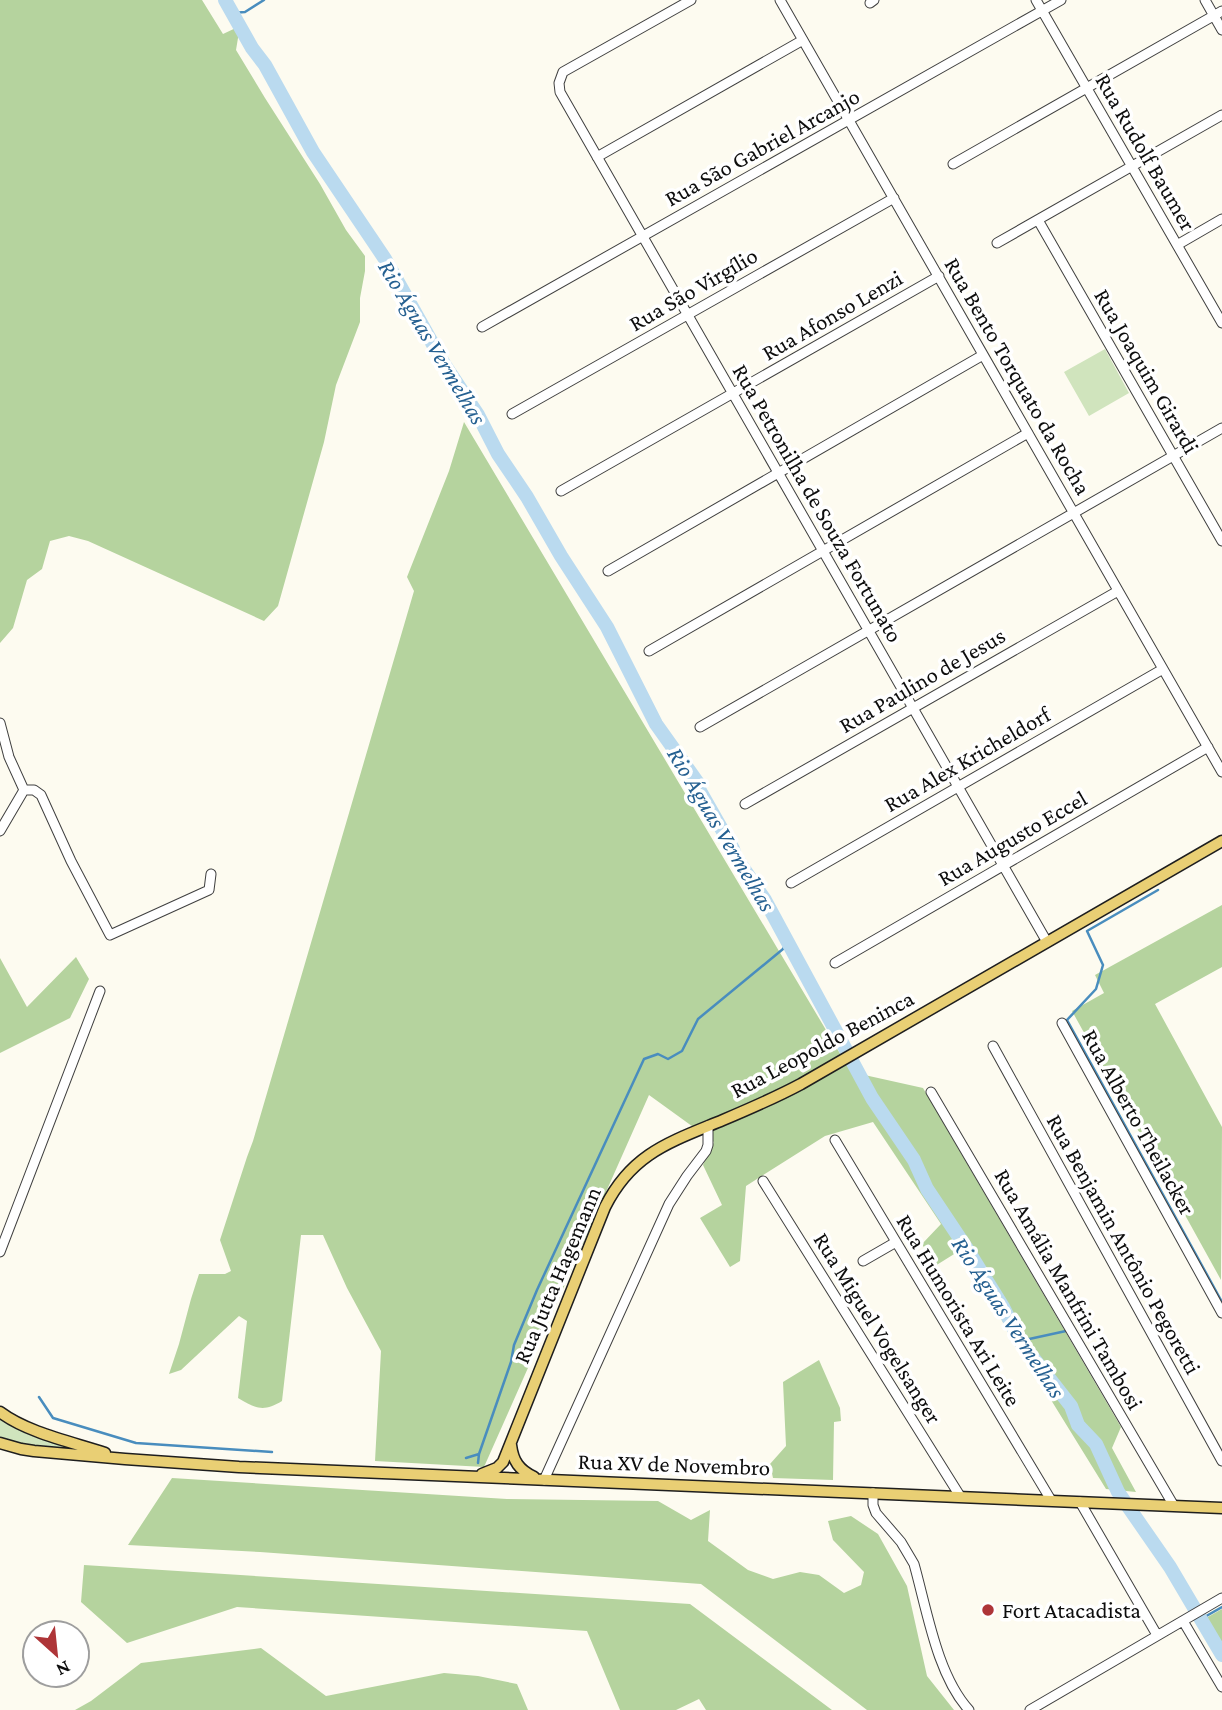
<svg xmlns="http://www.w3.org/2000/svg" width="1222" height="1710" font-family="'Crimson Pro',serif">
  <rect width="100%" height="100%" fill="#fdfbf0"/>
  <!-- green -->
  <path fill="#d0e4bd" d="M1105 349 1129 393 1089 416 1064 372Z
    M0 1418 75 1448 73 1449 29 1445 0 1439Z"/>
  <!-- forest -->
  <path fill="#b5d39e" d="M0 0H202L223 34 240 26 236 50 265 98 320 184 346 230 365 256V271L360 298V322L336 385 324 442 278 606 264 621 88 541 69 536 50 541 42 569 27 580 13 628 0 643Z
    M464 422 851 1072 923 1088 1121 1427 1112 1448 1136 1492 1106 1489 959 1251 935 1266 922 1244 941 1224 873 1122 825 1136 746 1186 740 1261 730 1267 700 1218 722 1205 703 1165 714 1142 649 1095 484 1467 375 1461 381 1351 347 1288 323 1235H301L282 1401C264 1412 256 1409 238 1398L247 1321 239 1316 181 1370 169 1374 179 1344 191 1299 199 1274H225L231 1271 220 1240 247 1157 253 1141 414 591 407 577 449 471Z
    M1222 905V967L1155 1004 1222 1127 1221 1280 1072 1011 1104 993 1095 975Z
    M76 957 89 979 70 1018 0 1053V958L27 1007Z
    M819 1360 840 1408 841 1421 834 1422 833 1480 773 1478 770 1464 786 1446 783 1382Z
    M172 1478 507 1499 658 1501 691 1520 710 1510 708 1541 748 1570 773 1579 800 1572 819 1575 844 1593 861 1585 864 1572 833 1540 828 1521 851 1516 878 1534 907 1586 927 1676 954 1710H867L701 1584 260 1552 128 1545Z
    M84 1565 690 1604 832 1710H706L699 1699 676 1710H620L587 1631 237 1607 127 1643 81 1602Z
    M1222 1609V1645L1206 1618Z
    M261 1648 326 1696 444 1673 478 1676 517 1684 528 1710H75L91 1701 141 1663Z"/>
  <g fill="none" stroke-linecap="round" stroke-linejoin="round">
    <!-- stream -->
    <path stroke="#498dbe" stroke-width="2.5" d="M232 13 245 12 264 0
      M1158 890 1087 931 1103 965 1096 989 1067 1020 1222 1302
      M1020 1341 1066 1331
      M39 1397 53 1418 136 1443 272 1452
      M466 1458 479 1454
      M478 1463 479 1454 511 1362 514 1345 537 1290 644 1059 658 1054 668 1059 682 1051 698 1019 783 949 787 941
      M1201 1619 1222 1607"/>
    <!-- river -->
    <path stroke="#badaef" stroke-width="14" d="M225 0 252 48 265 65 313 152 385 259 444 364 478 415 498 454 527 497 561 556 607 627 656 724 698 783 700 791 733 849 735 856 765 900 872 1098 914 1160 927 1189 967 1249 1003 1307 1020 1341 1071 1406 1078 1425 1096 1444 1118 1492 1170 1567 1222 1655"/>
    <defs>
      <path id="minor" d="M691 0 563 72 559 83 560 92 1047 942
        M780 0 1222 772
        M1036 0 1222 323
        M1205 0 1222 30
        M870 3 874 0
        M597 157 803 40
        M953 164 1222 11
        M1038 220 1222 541
        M997 243 1222 115
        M1177 245 1222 219
        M482 327 1061 0
        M512 414 894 198
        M561 491 939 276
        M608 571 983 355
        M649 651 1028 433
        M0 723 9 757 24 790
        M700 727 1222 428
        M745 804 1118 591
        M0 831 24 790H34L41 795 71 861 110 935 209 890 211 874
        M791 883 1163 669
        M835 963 1208 747
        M1062 1023 1222 1313
        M993 1046 1222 1461
        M931 1092 1174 1506
        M835 1140 1051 1500
        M763 1181 960 1496
        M0 1252 100 991
        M863 1261 896 1242
        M544 1480 669 1204 687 1176 706 1151 708 1145V1126
        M873 1493V1505L876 1513 901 1542 914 1564C927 1610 937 1675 969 1710
        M1080 1502 1157 1635
        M1183 1621 1222 1687
        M1030 1710 1222 1598"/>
      <path id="major" d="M0 1412C28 1433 72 1442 105 1453
        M0 1443 21 1449 34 1451 125 1459 239 1467 1222 1508
        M511 1445C513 1461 519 1470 534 1477
        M482 1474 497 1468 503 1462 605 1207C632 1153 670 1142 723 1120 749 1109 775 1098 801 1084L1222 841"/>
    </defs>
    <!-- minor casing -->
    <use href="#minor" stroke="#404040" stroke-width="11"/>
    <!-- major casing -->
    <use href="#major" stroke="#1e1e1e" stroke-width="13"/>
    <!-- minor -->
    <use href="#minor" stroke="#fff" stroke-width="9"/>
    <!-- major -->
    <use href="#major" stroke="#e9cf74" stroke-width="10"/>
  </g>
  <!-- markers -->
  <circle fill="#ae3538" stroke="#fff" stroke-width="2.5" cx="988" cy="1610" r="7"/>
  <g text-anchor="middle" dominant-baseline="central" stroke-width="7" stroke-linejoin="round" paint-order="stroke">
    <!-- street labels -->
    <g font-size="23" fill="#0d0d0d" stroke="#fff">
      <text transform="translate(762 147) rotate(-29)">Rua São Gabriel Arcanjo</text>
      <text transform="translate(1146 152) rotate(60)">Rua Rudolf Baumer</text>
      <text transform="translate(693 289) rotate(-30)">Rua São Virgílio</text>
      <text transform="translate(832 315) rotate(-30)">Rua Afonso Lenzi</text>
      <text transform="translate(1147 371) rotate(60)">Rua Joaquim Girardi</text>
      <text transform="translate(1018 376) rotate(60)">Rua Bento Torquato da Rocha</text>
      <text transform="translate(818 503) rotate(60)">Rua Petronilha de Souza Fortunato</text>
      <text transform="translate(922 680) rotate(-30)">Rua Paulino de Jesus</text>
      <text transform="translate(967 759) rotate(-30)">Rua Alex Kricheldorf</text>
      <text transform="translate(1012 838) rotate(-30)">Rua Augusto Eccel</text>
      <text transform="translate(822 1044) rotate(-28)">Rua Leopoldo Beninca</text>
      <text transform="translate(1139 1122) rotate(61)">Rua Alberto Theilacker</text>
      <text transform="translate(1124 1244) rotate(61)">Rua Benjamin Antônio Pegoretti</text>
      <text transform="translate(557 1275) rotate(-67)">Rua Jutta Hagemann</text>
      <text transform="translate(1069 1289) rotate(60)">Rua Amália Manfrini Tambosi</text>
      <text transform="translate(959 1310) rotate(59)">Rua Humorista Ari Leite</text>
      <text transform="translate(878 1328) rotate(58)">Rua Miguel Vogelsanger</text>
      <text transform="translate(674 1464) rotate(2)">Rua XV de Novembro</text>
    </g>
    <!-- poi labels -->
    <g font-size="23" fill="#0d0d0d" stroke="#fff" text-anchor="start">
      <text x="1002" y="1610">Fort Atacadista</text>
    </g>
    <!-- water labels -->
    <g font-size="24" font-style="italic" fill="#256091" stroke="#fff">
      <text transform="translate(433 342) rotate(59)">Rio Águas Vermelhas</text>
      <text transform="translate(722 829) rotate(59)">Rio Águas Vermelhas</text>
      <text transform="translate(1009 1317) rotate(57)">Rio Águas Vermelhas</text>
    </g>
  </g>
  <!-- north arrow -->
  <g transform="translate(56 1654) rotate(153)"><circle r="33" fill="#ffffff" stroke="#9e9e9e" stroke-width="2"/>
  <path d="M0-5L12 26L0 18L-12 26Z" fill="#ae3538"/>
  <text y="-10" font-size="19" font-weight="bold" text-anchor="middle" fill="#0d0d0d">N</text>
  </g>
</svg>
